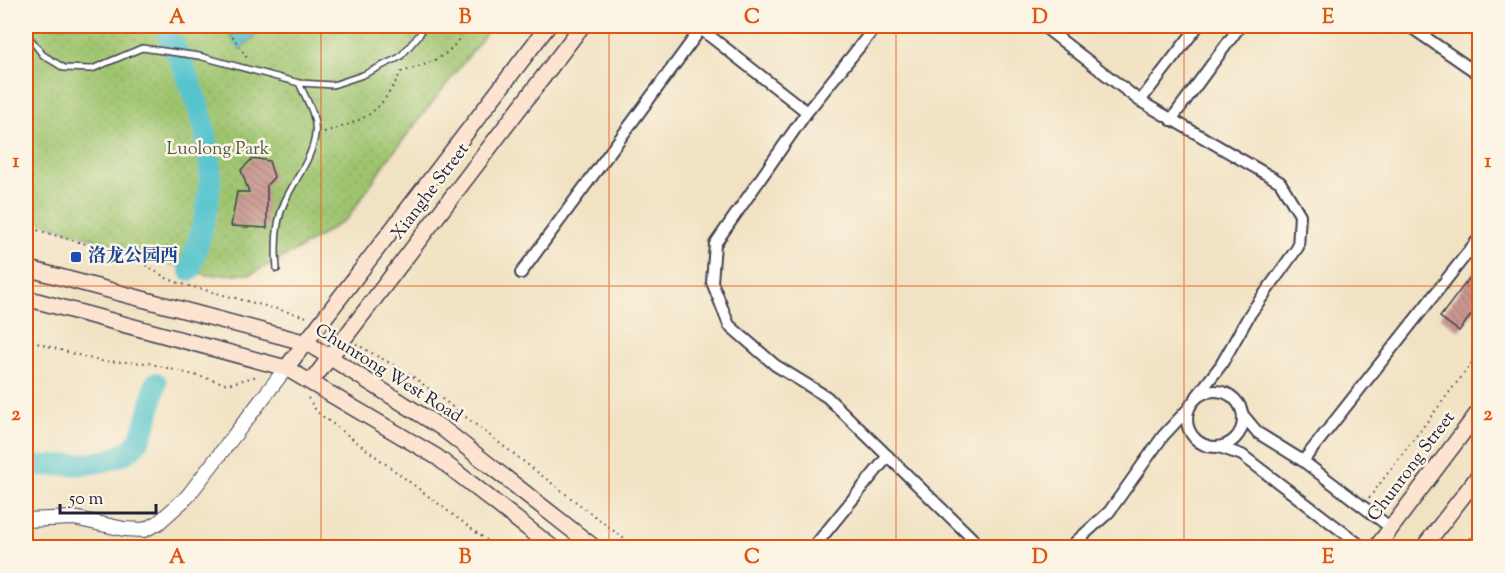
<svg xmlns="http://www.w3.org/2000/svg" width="1505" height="573" font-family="'Sorts Mill Goudy','Noto Serif SC',serif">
  <defs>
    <pattern id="green-dots" width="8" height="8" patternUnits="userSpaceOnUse" patternTransform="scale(1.5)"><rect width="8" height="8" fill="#9ec46e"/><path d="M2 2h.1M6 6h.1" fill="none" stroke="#88a860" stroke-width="1.8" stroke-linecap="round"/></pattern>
    <pattern id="water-rules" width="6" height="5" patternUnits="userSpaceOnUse" patternTransform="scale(1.5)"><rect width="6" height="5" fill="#57c4cd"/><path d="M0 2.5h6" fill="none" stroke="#4ba8b1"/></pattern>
    <pattern id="building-back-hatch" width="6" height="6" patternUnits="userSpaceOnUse" patternTransform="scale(1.5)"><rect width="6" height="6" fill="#cb9891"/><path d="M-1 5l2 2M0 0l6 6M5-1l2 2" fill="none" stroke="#a47c78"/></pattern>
  </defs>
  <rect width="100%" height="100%" fill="#fcf5e5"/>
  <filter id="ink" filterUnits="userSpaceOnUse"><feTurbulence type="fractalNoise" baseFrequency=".0167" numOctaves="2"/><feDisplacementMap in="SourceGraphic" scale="12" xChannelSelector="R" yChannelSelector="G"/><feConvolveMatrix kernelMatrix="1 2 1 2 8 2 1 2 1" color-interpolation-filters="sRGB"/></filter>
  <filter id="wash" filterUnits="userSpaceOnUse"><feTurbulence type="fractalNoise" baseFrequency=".008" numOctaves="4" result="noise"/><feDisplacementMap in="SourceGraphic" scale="24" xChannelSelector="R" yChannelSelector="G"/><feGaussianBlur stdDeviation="1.35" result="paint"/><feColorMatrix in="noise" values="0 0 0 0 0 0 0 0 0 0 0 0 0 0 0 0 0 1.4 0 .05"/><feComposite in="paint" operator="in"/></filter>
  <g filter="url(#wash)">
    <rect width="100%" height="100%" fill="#f1e2c3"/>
    <!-- green -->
    <path fill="url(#green-dots)" stroke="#607354" stroke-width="1.5" d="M26 26H492L386 162 348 218 301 248 251 274 206 275 26 217Z"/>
    <!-- water -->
    <path fill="url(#water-rules)" stroke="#3c7384" stroke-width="1.5" d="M226 26H260L257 34 239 49Z"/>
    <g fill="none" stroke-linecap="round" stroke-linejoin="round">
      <!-- river -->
      <path stroke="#57c4cd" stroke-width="22" d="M164 26C187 71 212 128 210 180 209 211 198 241 190 270
        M26 466C57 464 121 470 138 441 148 425 151 401 156 383"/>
    </g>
    <g id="blocks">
      <!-- building -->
      <path fill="url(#building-back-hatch)" d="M253 158 269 161 274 177 267 185V228L231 226 237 192H249L241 170Z
        M1479 265V305L1459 331 1440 317Z"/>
    </g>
  </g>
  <g filter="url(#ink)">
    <use href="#blocks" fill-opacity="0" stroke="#413f4f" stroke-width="1.5"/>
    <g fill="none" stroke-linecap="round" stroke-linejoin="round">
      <defs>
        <path id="service" d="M26 33 43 55 64 68 92 69 142 48 199 56 299 83 333 85 363 75 400 57 420 34 423 26
          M277 269C275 247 275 222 285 201 295 179 312 159 315 135 318 117 306 99 299 83"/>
        <path id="minor" d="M697 26 807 112
          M876 26 807 112 715 244 712 282 729 325 775 365 827 397 979 545 986 548
          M1043 26 1140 101 1280 182 1300 215 1298 247 1250 314 1221 365 1197 396
          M1409 26 1480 75
          M1140 101 1198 26
          M1171 120 1240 26
          M521 273 703 26
          M1187 419a28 28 0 1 1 56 0a28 28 0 1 1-56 0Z
          M1243 415 1258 433 1303 461 1391 528
          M1219 447 1242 455 1364 548
          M1303 461 1480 237
          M813 548 888 456
          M1069 548 1109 512 1163 436 1189 408"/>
        <path id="tertiary" d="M26 520 74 518 124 529 144 530 158 523 187 497 286 368"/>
        <path id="secondary" d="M26 268 307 343 442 428 595 548
          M26 298 286 368 437 457 553 548
          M286 368 548 26
          M311 382 582 26
          M1376 548 1480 410
          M1423 548 1480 474"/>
      </defs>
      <!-- service casing -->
      <use href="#service" stroke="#413f4f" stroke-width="8"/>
      <!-- minor casing -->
      <use href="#minor" stroke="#413f4f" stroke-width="14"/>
      <!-- tertiary casing -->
      <use href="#tertiary" stroke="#413f4f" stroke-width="16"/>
      <!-- secondary casing -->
      <use href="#secondary" stroke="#413f4f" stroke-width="18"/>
      <!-- path -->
      <path stroke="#413f4f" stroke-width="2" stroke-dasharray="1.5 4.5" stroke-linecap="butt" d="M226 26 249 61
        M324 132C370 119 379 113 401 72 429 64 456 56 464 26
        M26 227 132 257 168 279 182 284 307 317
        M26 340 99 361 148 363 228 384 258 376
        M356 344 411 375 636 548
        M308 398 317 412 497 548
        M1369 498 1480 352
        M1331 548 1336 541
        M1463 548 1480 526"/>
      <!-- service -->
      <use href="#service" stroke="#fff" stroke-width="5"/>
      <!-- minor -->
      <use href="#minor" stroke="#fff" stroke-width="10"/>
      <!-- tertiary -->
      <use href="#tertiary" stroke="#fff" stroke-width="14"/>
      <!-- secondary -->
      <use href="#secondary" stroke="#fde4d1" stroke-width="15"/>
    </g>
  </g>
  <!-- grid -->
  <path fill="none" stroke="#de560e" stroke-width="1.5" stroke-opacity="0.55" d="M321 26V548M609 26V548M896 26V548M1184 26V548M26 286H1480"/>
  <!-- markers -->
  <rect fill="#1a4fb4" stroke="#fcf5e5" stroke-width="2" x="70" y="251" width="12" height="12" rx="3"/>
  <g text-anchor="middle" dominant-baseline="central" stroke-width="5" stroke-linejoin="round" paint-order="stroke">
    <!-- park labels -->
    <g font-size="18" fill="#4d5b4d" stroke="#fcf5e5">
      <text x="218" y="150">Luolong Park</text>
    </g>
    <!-- street labels -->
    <g font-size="18" fill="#22223b" stroke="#fcf5e5">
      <text transform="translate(431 192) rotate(-53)">Xianghe Street</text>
      <text transform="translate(388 374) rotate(32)">Chunrong West Road</text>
      <text transform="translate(1412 467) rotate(-53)">Chunrong Street</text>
    </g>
    <!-- transit labels -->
    <g font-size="18" font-weight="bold" fill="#164399" stroke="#fcf5e5" text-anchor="start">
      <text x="88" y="257">洛龙公园西</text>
    </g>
  </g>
  <!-- margin -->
  <rect width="1505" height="573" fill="none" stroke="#fcf5e5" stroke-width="66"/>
  <!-- scale -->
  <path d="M60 504v9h96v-9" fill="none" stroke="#22223b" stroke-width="3"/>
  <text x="69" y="504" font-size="18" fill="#22223b" stroke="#fcf5e5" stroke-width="4.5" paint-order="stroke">50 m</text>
  <rect x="33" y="33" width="1439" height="507" fill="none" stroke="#de560e" stroke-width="2"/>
  <g font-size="20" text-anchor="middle" font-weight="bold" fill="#de560e">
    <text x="177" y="23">A</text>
    <text x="465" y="23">B</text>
    <text x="752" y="23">C</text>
    <text x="1040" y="23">D</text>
    <text x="1328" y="23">E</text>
    <text x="16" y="167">1</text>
    <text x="1488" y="167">1</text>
    <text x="16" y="420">2</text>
    <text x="1488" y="420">2</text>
    <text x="177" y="563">A</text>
    <text x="465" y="563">B</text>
    <text x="752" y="563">C</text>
    <text x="1040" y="563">D</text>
    <text x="1328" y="563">E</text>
  </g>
</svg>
